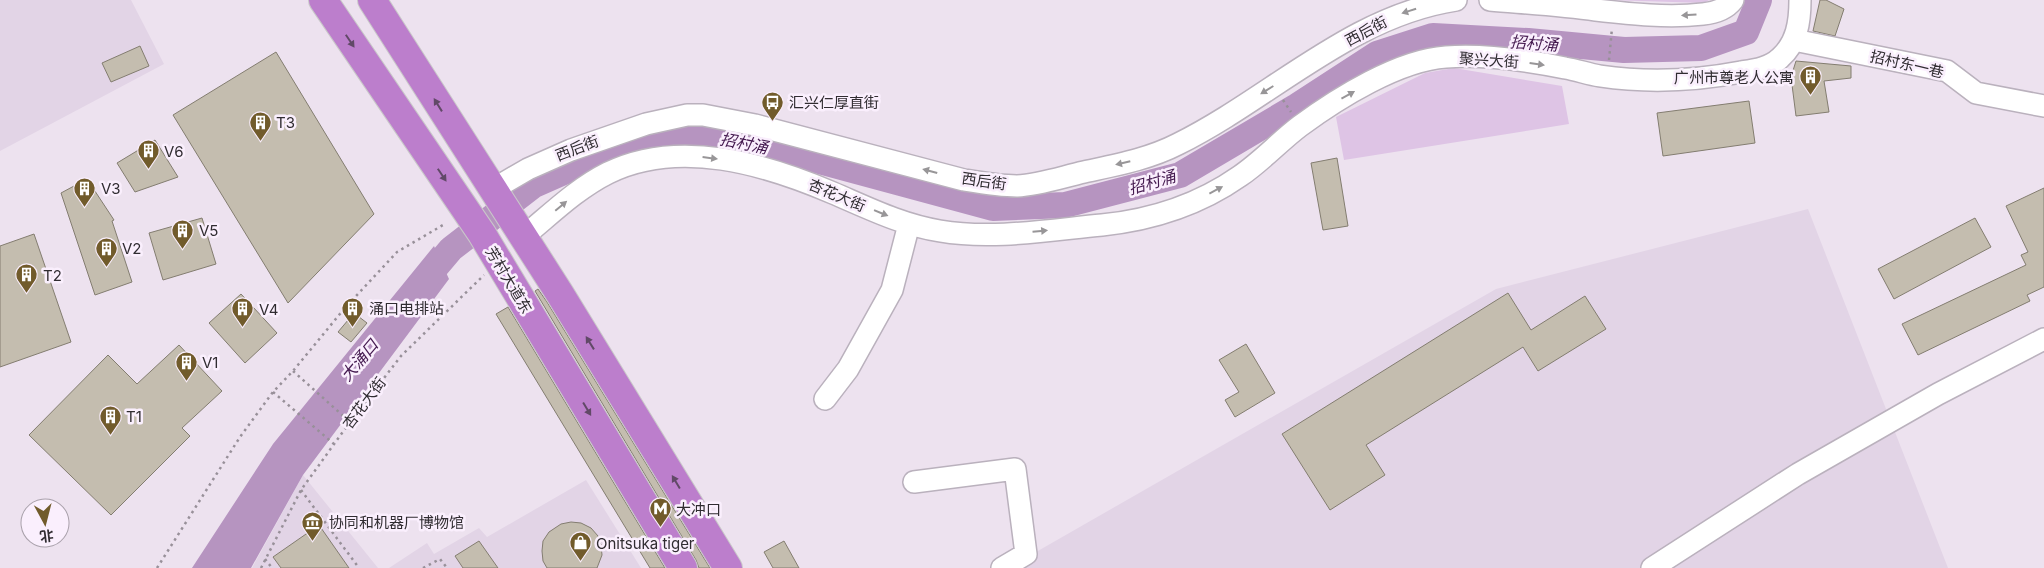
<svg xmlns="http://www.w3.org/2000/svg" width="2044" height="568" font-family="Inter,'Noto Sans SC',sans-serif">
  <rect width="100%" height="100%" fill="#ede2ef"/>
  <!-- built -->
  <path fill="#e2d4e6" d="M0 0H131L164 64 0 151Z
    M1808 209 1948 568H1008L1496 289Z
    M303 475 378 568H252Z
    M586 480 641 568H389L427 543 434 554 479 528 487 537Z"/>
  <!-- green -->
  <path fill="#dec4e5" d="M1611 0H1709L1704 3Z
    M1454 68 1562 86 1569 124 1344 160 1336 117 1425 73Z"/>
  <!-- water -->
  <path fill="#b694c0" d="M434 246 449 279 303 475 251 568H192L273 444Z"/>
  <g fill="none" stroke-linecap="round" stroke-linejoin="round">
    <!-- river -->
    <path stroke="#b694c0" stroke-width="26" d="M418 288 451 249 534 185 620 147 696 136 734 138 993 208 1065 205 1180 175 1297 106 1377 54 1433 36 1528 41 1624 50 1701 48 1746 32 1759 0"/>
  </g>
  <!-- building -->
  <path fill="#c4bdaf" stroke="#837d70" d="M1820 0H1826L1844 9 1835 36 1813 31Z
    M140 46 149 66 111 82 102 63Z
    M276 52 374 214 288 303 173 115Z
    M1796 61 1851 66V78L1824 81 1829 112 1796 116 1791 77Z
    M1749 101 1755 143 1663 156 1657 113Z
    M155 140 178 177 135 192 117 163Z
    M1337 158 1348 226 1323 230 1311 163Z
    M87 179 114 220 112 221 132 282 95 295 61 193Z
    M2044 188V287L2027 295 2030 301 1918 355 1902 324 2026 265 2021 255 2028 252 2006 206Z
    M202 218 216 264 163 280 149 233Z
    M1975 218 1991 247 1894 299 1878 269Z
    M34 234 71 342 0 367V246Z
    M538 289 547 302 710 568H699L696 560 535 291Z
    M1508 293 1531 330 1585 296 1606 329 1538 371 1523 347 1366 445 1385 475 1330 510 1282 434Z
    M241 294 277 333 245 363 209 323Z
    M508 307 665 568H650L496 314Z
    M354 313 367 323 351 342 338 332Z
    M1246 344 1275 393 1235 417 1225 400 1239 392 1219 360Z
    M179 345 222 391 182 428 190 436 111 515 29 435 108 355 137 384Z
    M571 522 581 523 591 528 598 536 601 545 602 555 597 568H547L543 561 542 551 543 541 549 532 561 524Z
    M319 525 349 568H281L273 557Z
    M479 541 498 568H463L455 556Z
    M784 541 799 568H773L764 552Z"/>
  <g fill="none" stroke-linecap="round" stroke-linejoin="round">
    <defs>
      <path id="minor" d="M1490 0C1525 3 1561 5 1596 10 1631 14 1668 18 1703 14 1714 13 1726 9 1733 0
        M1794 40 1947 71 1976 93 2044 106
        M492 190 528 169 571 150 646 124 687 115H703L755 125 964 180C982 183 999 186 1017 186 1039 185 1062 177 1084 172 1116 165 1149 159 1178 144 1271 98 1350 16 1456 0
        M523 237C550 215 576 189 608 173 679 138 765 164 833 193 868 208 902 225 940 231 992 240 1049 230 1102 225 1151 220 1200 204 1240 176 1262 161 1280 141 1300 126 1338 98 1399 60 1446 57 1482 54 1530 61 1565 68 1577 70 1588 74 1600 76 1647 83 1694 81 1741 72 1754 70 1770 68 1780 58 1797 43 1800 22 1800 0
        M825 399 848 369 892 290 909 224
        M914 482 1015 469 1026 554 1002 568
        M1652 568 1798 474 1938 394 2044 339"/>
      <path id="highway" d="M323 0 482 234 683 568
        M372 0 560 294 728 568"/>
    </defs>
    <!-- minor casing -->
    <use href="#minor" stroke="#bab1bd" stroke-width="24"/>
    <!-- highway casing -->
    <use href="#highway" stroke="#c9c8c9" stroke-width="30"/>
    <!-- path -->
    <path stroke="#989099" stroke-width="2.5" stroke-dasharray="2.5 4" stroke-linecap="butt" d="M1609 60 1612 28
      M1283 100 1291 112
      M293 371 350 422
      M273 392 334 444
      M301 490 359 568
      M265 559 272 568
      M157 568 240 437 273 392 293 371 344 309 397 252 443 225
      M261 568 301 490 350 422 401 356 484 275
      M423 568 440 559 447 568"/>
    <!-- minor -->
    <use href="#minor" stroke="#fff" stroke-width="21"/>
    <!-- highway -->
    <use href="#highway" stroke="#bc7ecc" stroke-width="28"/>
  </g>
  <!-- one-way arrows -->
  <defs><path id="oneway-solid" d="M-6-.8H1V-3.2L6.5 0L1 3.2V.8H-6Z" transform="scale(1.25)"/></defs>
  <g fill="#989698">
    <use href="#oneway-solid" transform="translate(1409 11) rotate(162)"/>
    <use href="#oneway-solid" transform="translate(1689 15) rotate(176)"/>
    <use href="#oneway-solid" transform="translate(1537 64) rotate(8)"/>
    <use href="#oneway-solid" transform="translate(1267 90) rotate(148)"/>
    <use href="#oneway-solid" transform="translate(1348 95) rotate(-29)"/>
    <use href="#oneway-solid" transform="translate(710 158) rotate(7)"/>
    <use href="#oneway-solid" transform="translate(1123 163) rotate(167)"/>
    <use href="#oneway-solid" transform="translate(930 171) rotate(-165)"/>
    <use href="#oneway-solid" transform="translate(1216 190) rotate(-28)"/>
    <use href="#oneway-solid" transform="translate(561 206) rotate(-40)"/>
    <use href="#oneway-solid" transform="translate(881 213) rotate(22)"/>
    <use href="#oneway-solid" transform="translate(1040 231) rotate(-5)"/>
  </g>
  <g fill="#614967">
    <use href="#oneway-solid" transform="translate(350 41) rotate(56)"/>
    <use href="#oneway-solid" transform="translate(438 105) rotate(-122)"/>
    <use href="#oneway-solid" transform="translate(442 175) rotate(56)"/>
    <use href="#oneway-solid" transform="translate(590 343) rotate(-122)"/>
    <use href="#oneway-solid" transform="translate(587 409) rotate(59)"/>
    <use href="#oneway-solid" transform="translate(676 482) rotate(-121)"/>
  </g>
  <!-- icons -->
  <defs>
    <symbol id="building-pin" viewBox="-11 -11 22 30"><path d="M0 17L-7.5 6A9.5 9.5 0 1 1 7.5 6Z" fill="#715b2b" stroke="#faeffd"/><path d="M-4-6H4V6H1V3H-1V6H-4ZM-2.5-4.3h1.7v1.8h-1.7ZM.8-4.3h1.7v1.8H.8ZM-2.5-1h1.7V.8h-1.7ZM.8-1h1.7V.8H.8Z" fill="#fff"/></symbol>
    <symbol id="bus-pin" viewBox="-11 -11 22 30"><path d="M0 17L-7.5 6A9.5 9.5 0 1 1 7.5 6Z" fill="#715b2b" stroke="#faeffd"/><path d="M-5-6H5V4H4V6H2V4H-2V6H-4V4H-5ZM-3.5-4V0h7V-4ZM-3.5 1.2v1.5H-2V1.2ZM2 1.2v1.5H3.5V1.2Z" fill="#fff"/></symbol>
    <symbol id="metro-pin" viewBox="-11 -11 22 30"><path d="M0 17L-7.5 6A9.5 9.5 0 1 1 7.5 6Z" fill="#715b2b" stroke="#faeffd"/><path d="M-5.5 5V-5H-3L0 0L3-5H5.5V5H3V-.5L0 4L-3-.5V5Z" fill="#fff"/></symbol>
    <symbol id="museum-pin" viewBox="-11 -11 22 30"><path d="M0 17L-7.5 6A9.5 9.5 0 1 1 7.5 6Z" fill="#715b2b" stroke="#faeffd"/><path d="M0-6L6-3V-2H-6V-3ZM-5-1h2V3h-2ZM-1-1h2V3h-2ZM3-1h2V3H3ZM-6 4H6V6H-6Z" fill="#fff"/></symbol>
    <symbol id="shop-pin" viewBox="-11 -11 22 30"><path d="M0 17L-7.5 6A9.5 9.5 0 1 1 7.5 6Z" fill="#715b2b" stroke="#faeffd"/><path d="M-5-2.5h2.3a2.7 3.5 0 0 1 5.4 0H5L5.5 6h-11ZM-1.5-2.5h3a1.5 2.3 0 0 0-3 0Z" fill="#fff"/></symbol>
  </defs>
  <g fill-rule="evenodd">
    <use href="#building-pin" x="1798" y="64" width="25" height="34"/>
    <use href="#bus-pin" x="760" y="90" width="25" height="34"/>
    <use href="#building-pin" x="248" y="110" width="25" height="34"/>
    <use href="#building-pin" x="136" y="138" width="25" height="34"/>
    <use href="#building-pin" x="72" y="176" width="25" height="34"/>
    <use href="#building-pin" x="170" y="218" width="25" height="34"/>
    <use href="#building-pin" x="94" y="236" width="25" height="34"/>
    <use href="#building-pin" x="14" y="262" width="25" height="34"/>
    <use href="#building-pin" x="340" y="296" width="25" height="34"/>
    <use href="#building-pin" x="230" y="296" width="25" height="34"/>
    <use href="#building-pin" x="174" y="350" width="25" height="34"/>
    <use href="#building-pin" x="98" y="404" width="25" height="34"/>
    <use href="#metro-pin" x="648" y="496" width="25" height="34"/>
    <use href="#museum-pin" x="300" y="510" width="25" height="34"/>
    <use href="#shop-pin" x="568" y="530" width="25" height="34"/>
  </g>
  <g text-anchor="middle" dominant-baseline="central" stroke-width="5" stroke-linejoin="round" paint-order="stroke">
    <!-- street labels -->
    <g font-size="15" fill="#302c31" stroke="#faeffd">
      <text transform="translate(1366 31) rotate(-28)">西后街</text>
      <text transform="translate(1489 60) rotate(4)">聚兴大街</text>
      <text transform="translate(1907 64) rotate(13)">招村东一巷</text>
      <text transform="translate(577 148) rotate(-21)">西后街</text>
      <text transform="translate(984 181) rotate(8)">西后街</text>
      <text transform="translate(837 195) rotate(23)">杏花大街</text>
      <text transform="translate(509 280) rotate(59)">芳村大道东</text>
      <text transform="translate(364 403) rotate(-53)">杏花大街</text>
    </g>
    <!-- poi labels -->
    <g font-size="15" fill="#302c31" stroke="#faeffd" text-anchor="start">
      <text x="1794" y="77" text-anchor="end">广州市尊老人公寓</text>
      <text x="789" y="102">汇兴仁厚直街</text>
      <text x="276" y="122">T3</text>
      <text x="164" y="151">V6</text>
      <text x="101" y="188">V3</text>
      <text x="199" y="230">V5</text>
      <text x="122" y="248">V2</text>
      <text x="43" y="275">T2</text>
      <text x="369" y="308">涌口电排站</text>
      <text x="259" y="309">V4</text>
      <text x="202" y="362">V1</text>
      <text x="126" y="416">T1</text>
      <text x="676" y="509">大冲口</text>
      <text x="329" y="522">协同和机器厂博物馆</text>
      <text x="596" y="543">Onitsuka tiger</text>
    </g>
    <!-- water labels -->
    <g font-size="16" font-style="italic" fill="#44194f" stroke="#faeffd">
      <text transform="translate(1534 43) rotate(4)">招村涌</text>
      <text transform="translate(744 143) rotate(11)">招村涌</text>
      <text transform="translate(1152 182) rotate(-16)">招村涌</text>
      <text transform="translate(359 360) rotate(-50)">大涌口</text>
    </g>
  </g>
  <!-- north arrow -->
  <g transform="translate(45 523) rotate(173)"><circle r="24" fill="#faeffd" stroke="#a9a1ab"/>
  <path d="M0-4L9 19L0 12L-9 19Z" fill="#715b2b"/>
  <text y="-8" font-size="14" font-weight="bold" text-anchor="middle" fill="#302c31">北</text>
  </g>
</svg>
